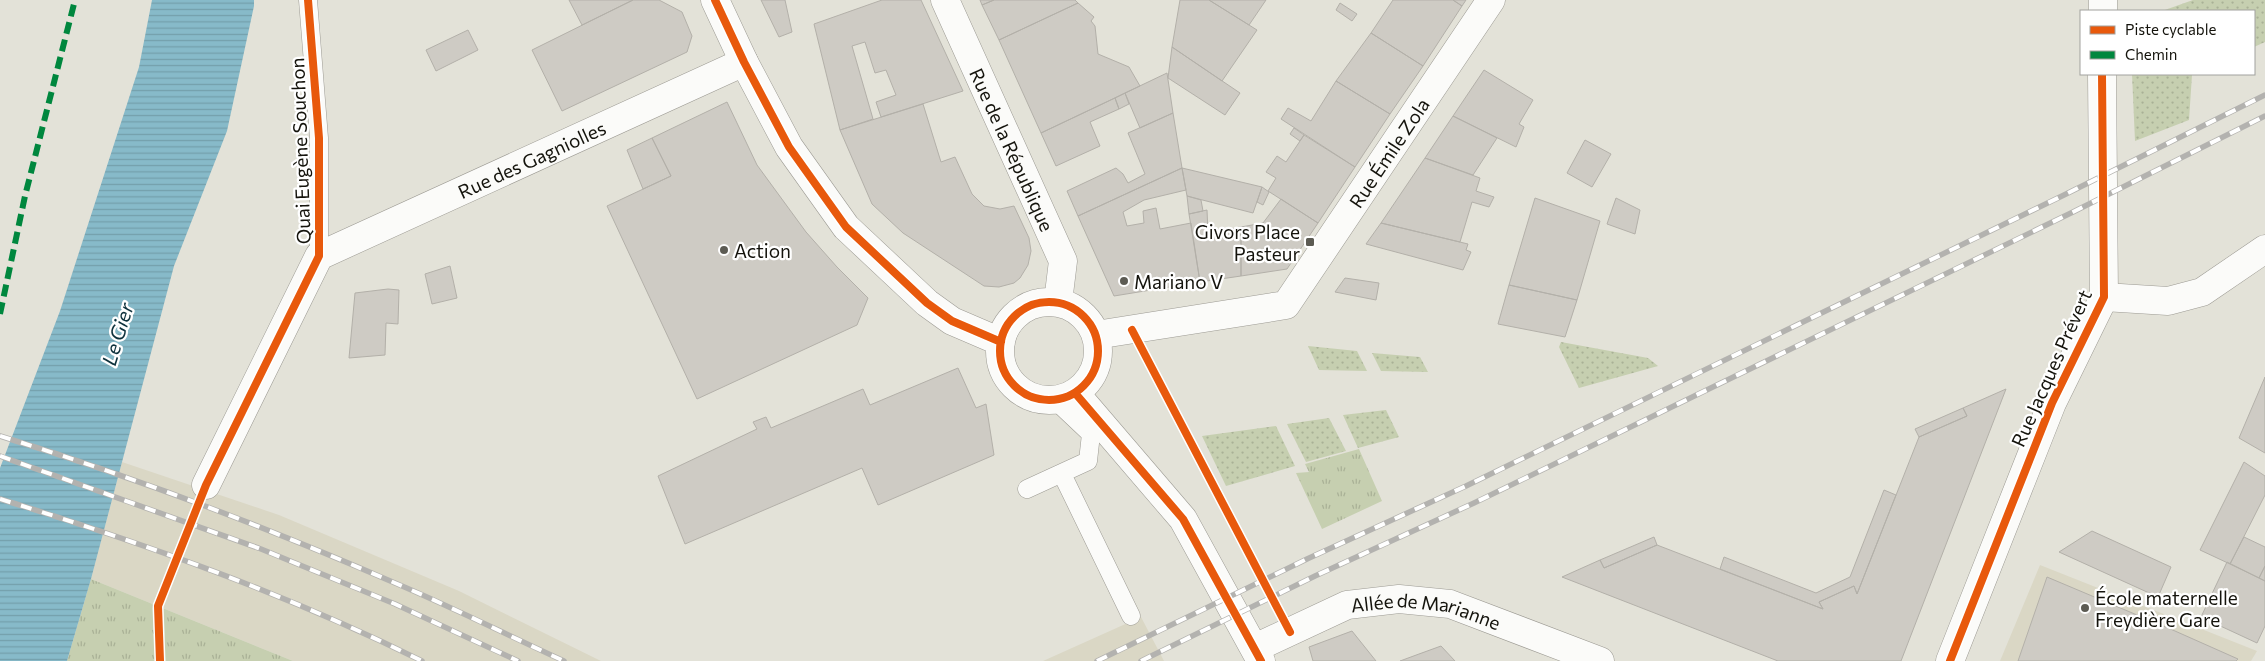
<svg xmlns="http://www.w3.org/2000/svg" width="2265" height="661" font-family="Commissioner,sans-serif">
  <defs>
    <pattern id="grass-dots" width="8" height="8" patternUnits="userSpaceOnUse" patternTransform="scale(1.25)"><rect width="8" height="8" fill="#c6cfb0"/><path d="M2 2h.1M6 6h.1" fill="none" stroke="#a9b196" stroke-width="1.8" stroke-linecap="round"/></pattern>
    <pattern id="park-tufts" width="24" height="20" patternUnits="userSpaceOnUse" patternTransform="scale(1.25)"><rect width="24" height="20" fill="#c6cfb0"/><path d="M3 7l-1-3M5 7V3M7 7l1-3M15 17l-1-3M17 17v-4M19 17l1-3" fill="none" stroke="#a9b196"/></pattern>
    <pattern id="water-rules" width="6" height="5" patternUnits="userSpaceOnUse" patternTransform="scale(1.25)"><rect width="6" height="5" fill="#87bac9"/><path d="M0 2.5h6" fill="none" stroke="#749fab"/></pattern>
  </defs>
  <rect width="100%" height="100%" fill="#e3e2d8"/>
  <!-- built -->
  <path fill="#dad7c5" d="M122 462 279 515 459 591 601 661H293L91 579Z
    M2040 565 2257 651 2251 661H2000Z
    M1141 617 1164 661H1043Z"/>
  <!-- grass -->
  <path fill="url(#grass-dots)" d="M2193 0H2265V42L2254 47V11H2162Z
    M2132 74H2195L2192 75 2189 120 2135 141Z
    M1561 342 1648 358 1658 366 1579 388 1559 347Z
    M1308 346 1357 351 1367 371 1319 370Z
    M1372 353 1420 357 1428 372 1381 371Z
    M1386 410 1399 437 1358 448 1343 415Z
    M1329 418 1346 451 1306 462 1287 424Z
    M1276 426 1295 466 1226 486 1202 436Z"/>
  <!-- park -->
  <path fill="url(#park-tufts)" d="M1359 449 1382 501 1322 529 1296 473 1309 472 1305 464Z
    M91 579 293 661H67Z"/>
  <!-- water -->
  <path fill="url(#water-rules)" d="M152 0H254V6L227 131 174 266 91 579 67 661H0V468L60 311 139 67Z"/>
  <!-- building -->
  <path fill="#cecbc4" stroke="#b3b0a9" d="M569 0H633L582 25Z
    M633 0H659L682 12 692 36 687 52 562 111 532 50Z
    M761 0H785L792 32 779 37Z
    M882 0H921L963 91 881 117 876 102 896 95 886 70 875 73 865 42 852 46 873 119 840 130 814 24Z
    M980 0H994L982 5Z
    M994 0H1075L1078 3 999 40 982 5Z
    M1180 0H1209L1257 30 1222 81 1172 47Z
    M1209 0H1266L1249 25Z
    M1393 0H1453L1462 6 1423 66 1371 33Z
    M1453 0H1466L1462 6Z
    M1078 3 1094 17 1091 21 1095 26 1098 54 1129 67 1140 86 1041 133 999 40Z
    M1340 3 1357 14 1352 21 1336 10Z
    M468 30 478 50 436 71 426 50Z
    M1371 33 1423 66 1390 114 1336 81Z
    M1172 47 1240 93 1225 115 1168 78Z
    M1484 70 1533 100 1519 124 1524 127 1516 147 1453 116Z
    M1167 73 1173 113 1140 128 1125 93Z
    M1336 81 1390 114 1355 167 1281 119 1288 108 1311 121Z
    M1125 93 1129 104 1119 109 1115 98Z
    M1115 98 1119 109 1090 122 1100 146 1056 166 1041 133Z
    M727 102 757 165 806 232 837 267 868 298 857 325 697 399 607 206 671 176 652 138Z
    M923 104 941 162 955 157 972 194 984 206 1000 209 1014 206 1029 238 1031 251 1028 265 1020 278 1014 283 999 287 984 286 903 233 872 204 840 130Z
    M1173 113 1182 168 1078 216 1067 191 1116 168 1123 174 1128 183 1145 174 1128 133Z
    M1453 116 1497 138 1473 175 1425 158Z
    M1294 128 1304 135 1300 141 1290 134Z
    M1304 135 1355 167 1318 223 1268 191 1276 178 1266 172 1277 156 1286 162Z
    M652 138 671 176 643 189 627 150Z
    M1585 140 1611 154 1592 187 1567 173Z
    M1425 158 1480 178 1476 191 1494 197 1489 207 1472 202 1460 242 1381 223Z
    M1182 168 1186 190 1144 200 1123 212 1127 226 1144 223 1143 211 1156 208 1160 229 1191 223 1200 282 1114 296 1078 216Z
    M1182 168 1262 187 1253 213 1187 196Z
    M1262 187 1269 192 1263 205 1257 202Z
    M1187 196 1201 200 1203 211 1189 214Z
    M1535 198 1600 221 1577 300 1509 285Z
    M1616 198 1640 210 1635 234 1607 224Z
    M1281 199 1318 223 1287 269 1241 276V227L1263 223Z
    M1207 210 1208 233 1241 227V276L1200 282 1189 214Z
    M1381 223 1468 244 1466 250 1471 252 1463 270 1366 244Z
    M450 266 457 298 432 304 425 274Z
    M1345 278 1379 283 1376 300 1335 292Z
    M1509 285 1577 300 1565 337 1498 324Z
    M388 289 399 290 398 324 386 323 385 355 349 358 355 293Z
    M958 368 976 408 986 404 994 455 878 505 862 468 685 544 658 476 757 429 753 422 766 417 771 428 863 389 870 405Z
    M2265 377V453L2239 438Z
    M2006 389 1901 661H1778L1562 577 1600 560 1604 568 1657 545 1823 609 1819 602 1854 586 1857 594 1919 437 1967 416 1963 408Z
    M1963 408 1967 416 1919 437 1915 429Z
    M2244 462 2265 476V495L2230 564 2200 550Z
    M1884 490 1896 495 1857 594 1854 586 1819 602 1823 609 1720 569 1724 557 1816 593 1850 577Z
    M2092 531 2171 567 2158 597 2059 552Z
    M1654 537 1657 545 1604 568 1600 560Z
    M2244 537 2265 547V566L2259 578 2230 564Z
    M2227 562 2265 581V626L2257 643 2201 617Z
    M2265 566V581L2259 578Z
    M2047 577 2175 631 2238 659 2236 661H2018Z
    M1352 631 1376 661H1313L1309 647Z
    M1441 646 1455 661H1400L1419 654Z"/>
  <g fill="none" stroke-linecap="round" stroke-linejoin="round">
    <defs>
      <path id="service" d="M308 0 319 138V256
        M1062 474 1131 616
        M1027 489 1088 461 1091 434 1055 400"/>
      <g id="minor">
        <path id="s1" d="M945 0 1063 261 1058 302"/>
        <path d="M2103 11V0"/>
        <path d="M2104 297 2168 301 2202 292 2265 249"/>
        <path id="s2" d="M1096 335 1286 305 1491 0"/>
        <path id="s3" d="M206 485 319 256 744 62"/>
        <path id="s4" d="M1255 648 1347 605 1399 599 1450 604 1600 661"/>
        <path d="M1950 661 2052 403 2104 297 2102 74"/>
      </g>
      <path id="secondary" d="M715 0 744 62 789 147 846 227 927 303 952 321 1001 342
        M1000 351a49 49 0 1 1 98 0a49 49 0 1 1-98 0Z
        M1075 393 1183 519 1261 661"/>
    </defs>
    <!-- service casing -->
    <use href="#service" stroke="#9c9a93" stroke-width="19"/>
    <!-- minor casing -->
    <use href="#minor" stroke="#9c9a93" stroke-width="29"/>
    <!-- secondary casing -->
    <use href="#secondary" stroke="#9c9a93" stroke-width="29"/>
    <!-- service -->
    <use href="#service" stroke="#fbfbf9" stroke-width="18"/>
    <!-- minor -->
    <use href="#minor" stroke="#fbfbf9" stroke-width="28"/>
    <!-- secondary -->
    <use href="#secondary" stroke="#fbfbf9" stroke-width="28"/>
    <defs>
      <path id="rail" d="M0 436C134 477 266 527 395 583 452 607 507 635 564 661
        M0 456 261 549 395 604 518 661
        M0 499C143 543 287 594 422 661
        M1097 661 1307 559 1466 486 2064 195 2265 95
        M1141 661 1315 576 1474 503 2073 212 2265 116"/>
    </defs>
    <!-- rail casing -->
    <use href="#rail" stroke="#b3b2af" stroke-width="5.5"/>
    <!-- rail -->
    <use href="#rail" stroke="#fff" stroke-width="4" stroke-dasharray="11" stroke-linecap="butt"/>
    <!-- quiet -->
    <path stroke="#00873e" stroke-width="6" stroke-dasharray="12 6" stroke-linecap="butt" d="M0 314 25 196 75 0"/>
    <defs>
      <path id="cycleway" d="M715 0 744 62 789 147 846 227 927 303 952 321 1001 342
        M1000 351a49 49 0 1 1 98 0a49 49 0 1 1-98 0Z
        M1132 330 1290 632
        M1075 393 1183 519 1261 661
        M160 661 158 606 206 485 319 256V138L308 0
        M1950 661 2052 403 2104 297 2102 74"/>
    </defs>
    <!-- cycleway casing -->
    <use href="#cycleway" stroke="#fff" stroke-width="11"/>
    <!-- cycleway -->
    <use href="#cycleway" stroke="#e8590c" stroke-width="8"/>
  </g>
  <!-- markers -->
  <g fill="#5c5b53" stroke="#fff" stroke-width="2">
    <rect x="1305" y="237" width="10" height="10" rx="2.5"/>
    <circle cx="724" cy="250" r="5"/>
    <circle cx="1124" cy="281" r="5"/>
    <circle cx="2085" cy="608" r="5"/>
  </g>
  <g text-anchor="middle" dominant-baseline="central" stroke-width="4.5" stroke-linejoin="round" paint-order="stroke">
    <!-- street labels -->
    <g font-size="19" fill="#14130c" stroke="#fff">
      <text stroke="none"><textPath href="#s1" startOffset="164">Rue de la République</textPath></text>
      <text transform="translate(300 151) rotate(-92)">Quai Eugène Souchon</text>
      <text stroke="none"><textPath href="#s2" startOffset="376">Rue Émile Zola</textPath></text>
      <text stroke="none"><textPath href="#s3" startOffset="489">Rue des Gagniolles</textPath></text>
      <text transform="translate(2051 368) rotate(-66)">Rue Jacques Prévert</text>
      <text stroke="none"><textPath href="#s4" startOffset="182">Allée de Marianne</textPath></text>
    </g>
    <!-- poi labels -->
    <g font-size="19" fill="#14130c" stroke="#fff" text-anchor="start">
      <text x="1300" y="231" text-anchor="end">Givors Place<tspan x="1300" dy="22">Pasteur</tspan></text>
      <text x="734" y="250">Action</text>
      <text x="1134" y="281">Mariano V</text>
      <text x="2095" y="597">École maternelle<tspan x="2095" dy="22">Freydière Gare</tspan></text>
    </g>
    <!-- water labels -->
    <g font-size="20" font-style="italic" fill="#0d313c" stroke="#fff">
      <text transform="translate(117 334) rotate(-73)">Le Gier</text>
    </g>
  </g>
  <!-- legend -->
  <rect x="2080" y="10" width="175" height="65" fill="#ffffff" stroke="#a1a19e"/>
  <rect x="2090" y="26" width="25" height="8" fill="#e8590c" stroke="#a1a19e"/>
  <text x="2125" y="35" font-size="15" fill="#14130c">Piste cyclable</text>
  <rect x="2090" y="51" width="25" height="8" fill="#00873e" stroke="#a1a19e"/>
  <text x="2125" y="60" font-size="15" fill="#14130c">Chemin</text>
</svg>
